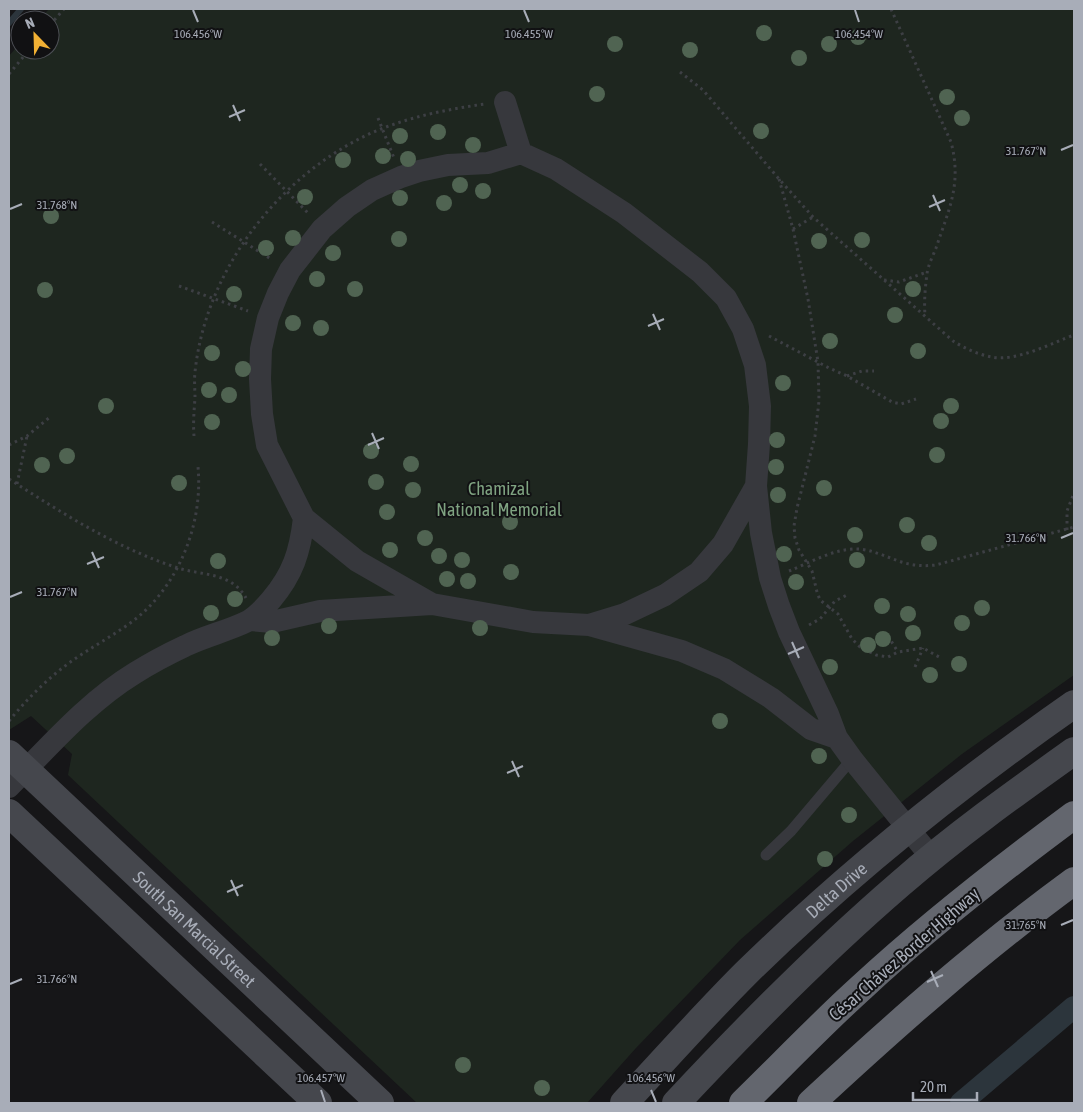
<svg xmlns="http://www.w3.org/2000/svg" width="1083" height="1112" font-family="'Asap Condensed',sans-serif">
  <rect width="100%" height="100%" fill="#161618"/>
  <!-- green -->
  <path fill="#1e261f" d="M49 9H1074V675L962 754 853 841 740 940 636 1048 587 1103H417L68 775 72 754 31 716 9 730V56L20 43V50H50V20H39Z"/>
  <g fill="none" stroke-linecap="round" stroke-linejoin="round">
    <!-- stream -->
    <path stroke="#2c353c" stroke-width="6" d="M9 23 21 9"/>
    <!-- canal -->
    <path stroke="#2c353c" stroke-width="22" d="M961 1103 1074 1007"/>
    <!-- path -->
    <path stroke="#3d3f44" stroke-width="3" stroke-dasharray="2.5 4" stroke-linecap="butt" d="M891 9 951 142C962 184 949 209 936 248 933 256 928 265 927 274 925 288 924 302 925 316
      M50 25 64 9
      M680 72 703 90 779 179 813 217 953 341C964 348 979 355 992 357 1016 362 1052 343 1074 335
      M9 74 29 50
      M378 118 394 158
      M260 164 308 213
      M779 179 793 229 808 299 818 362 819 401 815 436 797 508 794 526 795 538 799 550 812 571 817 592 820 600 838 614 852 639 860 647 876 655 888 657 898 652 923 648 939 657
      M212 222 271 259
      M793 229 813 217
      M884 280 899 282 927 272
      M179 286 248 311
      M769 336 829 368 847 376 892 402 901 404 916 399
      M847 376 862 371H874
      M194 436C193 424 194 411 195 398 195 390 194 381 195 372 205 276 270 187 355 141 394 120 441 110 485 104
      M9 445 27 436 50 417
      M9 479C62 513 115 547 175 567 200 576 231 571 246 598
      M17 484 27 436
      M1067 530V511L1074 493
      M789 571C809 563 833 549 856 549 874 549 891 560 909 564 918 566 927 566 936 565L1074 527
      M809 625 820 619 835 601 847 595
      M888 636 898 652
      M915 667 923 648
      M9 721C26 700 47 679 69 663 91 647 117 634 138 617 181 581 203 521 198 467"/>
    <!-- lane -->
    <path stroke="#37383d" stroke-width="11" d="M766 855 791 831 852 759"/>
    <!-- street -->
    <path stroke="#37383d" stroke-width="22" d="M505 102 521 153
      M756 486 723 544 699 572 665 595 625 614 589 625 533 622 432 604 357 561 304 518 267 445 262 414 260 379 261 349 268 318 278 293 290 270 322 229 347 207 372 190 401 177 419 171 448 165 488 163 521 153 556 169 624 213 700 272 726 298 743 329 755 365 760 406 759 444 756 486 761 533 770 578 779 606 789 632 828 714 837 738 852 759 932 858
      M250 620 272 622 320 611 432 604
      M589 625 682 651 724 669 771 698 811 729 837 738
      M9 787C49 747 86 703 135 673 151 663 168 654 185 646 205 636 228 631 248 621 257 616 265 607 271 600 293 574 300 552 304 518"/>
    <!-- secondary -->
    <g stroke="#45474d" stroke-width="28">
      <path id="s1" d="M9 754 380 1103"/>
      <path d="M9 813 318 1103"/>
      <path id="s2" d="M624 1103C664 1060 704 1015 746 973 847 874 958 785 1074 704"/>
      <path d="M676 1103C747 1027 821 952 900 884 955 836 1015 793 1074 751"/>
    </g>
    <!-- highway -->
    <path stroke="#63666e" stroke-width="28" d="M743 1103C783 1064 821 1024 862 987 929 925 1001 869 1074 815
      M811 1103C895 1025 981 949 1074 881"/>
  </g>
  <!-- trees -->
  <g fill="#506452">
    <circle cx="764" cy="33" r="8"/>
    <circle cx="858" cy="37" r="8"/>
    <circle cx="615" cy="44" r="8"/>
    <circle cx="829" cy="44" r="8"/>
    <circle cx="690" cy="50" r="8"/>
    <circle cx="799" cy="58" r="8"/>
    <circle cx="597" cy="94" r="8"/>
    <circle cx="947" cy="97" r="8"/>
    <circle cx="962" cy="118" r="8"/>
    <circle cx="761" cy="131" r="8"/>
    <circle cx="438" cy="132" r="8"/>
    <circle cx="400" cy="136" r="8"/>
    <circle cx="473" cy="145" r="8"/>
    <circle cx="383" cy="156" r="8"/>
    <circle cx="408" cy="159" r="8"/>
    <circle cx="343" cy="160" r="8"/>
    <circle cx="460" cy="185" r="8"/>
    <circle cx="483" cy="191" r="8"/>
    <circle cx="305" cy="197" r="8"/>
    <circle cx="400" cy="198" r="8"/>
    <circle cx="444" cy="203" r="8"/>
    <circle cx="51" cy="216" r="8"/>
    <circle cx="293" cy="238" r="8"/>
    <circle cx="399" cy="239" r="8"/>
    <circle cx="862" cy="240" r="8"/>
    <circle cx="819" cy="241" r="8"/>
    <circle cx="266" cy="248" r="8"/>
    <circle cx="333" cy="253" r="8"/>
    <circle cx="317" cy="279" r="8"/>
    <circle cx="355" cy="289" r="8"/>
    <circle cx="913" cy="289" r="8"/>
    <circle cx="45" cy="290" r="8"/>
    <circle cx="234" cy="294" r="8"/>
    <circle cx="895" cy="315" r="8"/>
    <circle cx="293" cy="323" r="8"/>
    <circle cx="321" cy="328" r="8"/>
    <circle cx="830" cy="341" r="8"/>
    <circle cx="918" cy="351" r="8"/>
    <circle cx="212" cy="353" r="8"/>
    <circle cx="243" cy="369" r="8"/>
    <circle cx="783" cy="383" r="8"/>
    <circle cx="209" cy="390" r="8"/>
    <circle cx="229" cy="395" r="8"/>
    <circle cx="106" cy="406" r="8"/>
    <circle cx="951" cy="406" r="8"/>
    <circle cx="941" cy="421" r="8"/>
    <circle cx="212" cy="422" r="8"/>
    <circle cx="777" cy="440" r="8"/>
    <circle cx="371" cy="451" r="8"/>
    <circle cx="937" cy="455" r="8"/>
    <circle cx="67" cy="456" r="8"/>
    <circle cx="411" cy="464" r="8"/>
    <circle cx="42" cy="465" r="8"/>
    <circle cx="776" cy="467" r="8"/>
    <circle cx="376" cy="482" r="8"/>
    <circle cx="179" cy="483" r="8"/>
    <circle cx="824" cy="488" r="8"/>
    <circle cx="413" cy="490" r="8"/>
    <circle cx="778" cy="495" r="8"/>
    <circle cx="387" cy="512" r="8"/>
    <circle cx="510" cy="522" r="8"/>
    <circle cx="907" cy="525" r="8"/>
    <circle cx="855" cy="535" r="8"/>
    <circle cx="425" cy="538" r="8"/>
    <circle cx="929" cy="543" r="8"/>
    <circle cx="390" cy="550" r="8"/>
    <circle cx="784" cy="554" r="8"/>
    <circle cx="439" cy="556" r="8"/>
    <circle cx="462" cy="560" r="8"/>
    <circle cx="857" cy="560" r="8"/>
    <circle cx="218" cy="561" r="8"/>
    <circle cx="511" cy="572" r="8"/>
    <circle cx="447" cy="579" r="8"/>
    <circle cx="468" cy="581" r="8"/>
    <circle cx="796" cy="582" r="8"/>
    <circle cx="235" cy="599" r="8"/>
    <circle cx="882" cy="606" r="8"/>
    <circle cx="982" cy="608" r="8"/>
    <circle cx="211" cy="613" r="8"/>
    <circle cx="908" cy="614" r="8"/>
    <circle cx="962" cy="623" r="8"/>
    <circle cx="329" cy="626" r="8"/>
    <circle cx="480" cy="628" r="8"/>
    <circle cx="913" cy="633" r="8"/>
    <circle cx="272" cy="638" r="8"/>
    <circle cx="883" cy="639" r="8"/>
    <circle cx="868" cy="645" r="8"/>
    <circle cx="959" cy="664" r="8"/>
    <circle cx="830" cy="667" r="8"/>
    <circle cx="930" cy="675" r="8"/>
    <circle cx="720" cy="721" r="8"/>
    <circle cx="819" cy="756" r="8"/>
    <circle cx="849" cy="815" r="8"/>
    <circle cx="825" cy="859" r="8"/>
    <circle cx="463" cy="1065" r="8"/>
    <circle cx="542" cy="1088" r="8"/>
  </g>
  <!-- ticks -->
  <path fill="none" stroke="#a8adb8" stroke-width="2" d="M193 10 198 22M524 10 529 22M855 10 859 22M233 105 240 121M229 117 245 110M1061 150 1073 145M933 195 940 211M929 207 945 200M10 209 22 204M653 314 660 330M648 326 664 319M372 433 379 449M368 445 384 438M1061 538 1073 533M92 552 99 568M87 564 104 557M10 597 22 592M792 642 799 658M788 654 804 647M512 761 519 777M507 773 523 766M231 880 238 896M227 892 243 885M1061 925 1073 920M931 971 938 987M927 982 943 975M10 984 22 979M321 1090 325 1102M651 1090 656 1102"/>
  <g text-anchor="middle" dominant-baseline="central" stroke-width="4" stroke-linejoin="round" paint-order="stroke">
    <!-- park labels -->
    <g font-size="18" fill="#7fa381" stroke="#111113">
      <text x="499" y="488">Chamizal<tspan x="499" dy="21">National Memorial</tspan></text>
    </g>
    <!-- street labels -->
    <g font-size="18" fill="#a8adb8" stroke="#111113">
      <text stroke="none"><textPath href="#s2" startOffset="301">Delta Drive</textPath></text>
      <text stroke="none"><textPath href="#s1" startOffset="255">South San Marcial Street</textPath></text>
      <text transform="translate(904 954) rotate(-41)">César Chávez Border Highway</text>
    </g>
  </g>
  <g font-size="12" text-anchor="middle" fill="#a8adb8" stroke="#111113" stroke-width="4" stroke-linejoin="round" paint-order="stroke">
    <text x="198" y="38">106.456°W</text>
    <text x="529" y="38">106.455°W</text>
    <text x="859" y="38">106.454°W</text>
    <text x="1026" y="155">31.767°N</text>
    <text x="57" y="209">31.768°N</text>
    <text x="1026" y="542">31.766°N</text>
    <text x="57" y="596">31.767°N</text>
    <text x="1026" y="929">31.765°N</text>
    <text x="57" y="983">31.766°N</text>
    <text x="321" y="1082">106.457°W</text>
    <text x="651" y="1082">106.456°W</text>
  </g>
  <!-- border -->
  <rect width="1083" height="1112" fill="none" stroke="#a8adb8" stroke-width="20"/>
  <!-- north arrow -->
  <g transform="translate(35 35) rotate(337)"><circle r="24" fill="#111113" stroke="#4d4f55"/>
  <path d="M0-4L9 19L0 12L-9 19Z" fill="#f2b134"/>
  <text y="-8" font-size="14" font-weight="bold" text-anchor="middle" fill="#a8adb8">N</text>
  </g>
  <!-- scale -->
  <path d="M913 1092v8h64v-8" fill="none" stroke="#a8adb8" stroke-width="2.5"/>
  <text x="920" y="1092" font-size="15" fill="#a8adb8" stroke="#111113" stroke-width="4" paint-order="stroke">20 m</text>
</svg>
